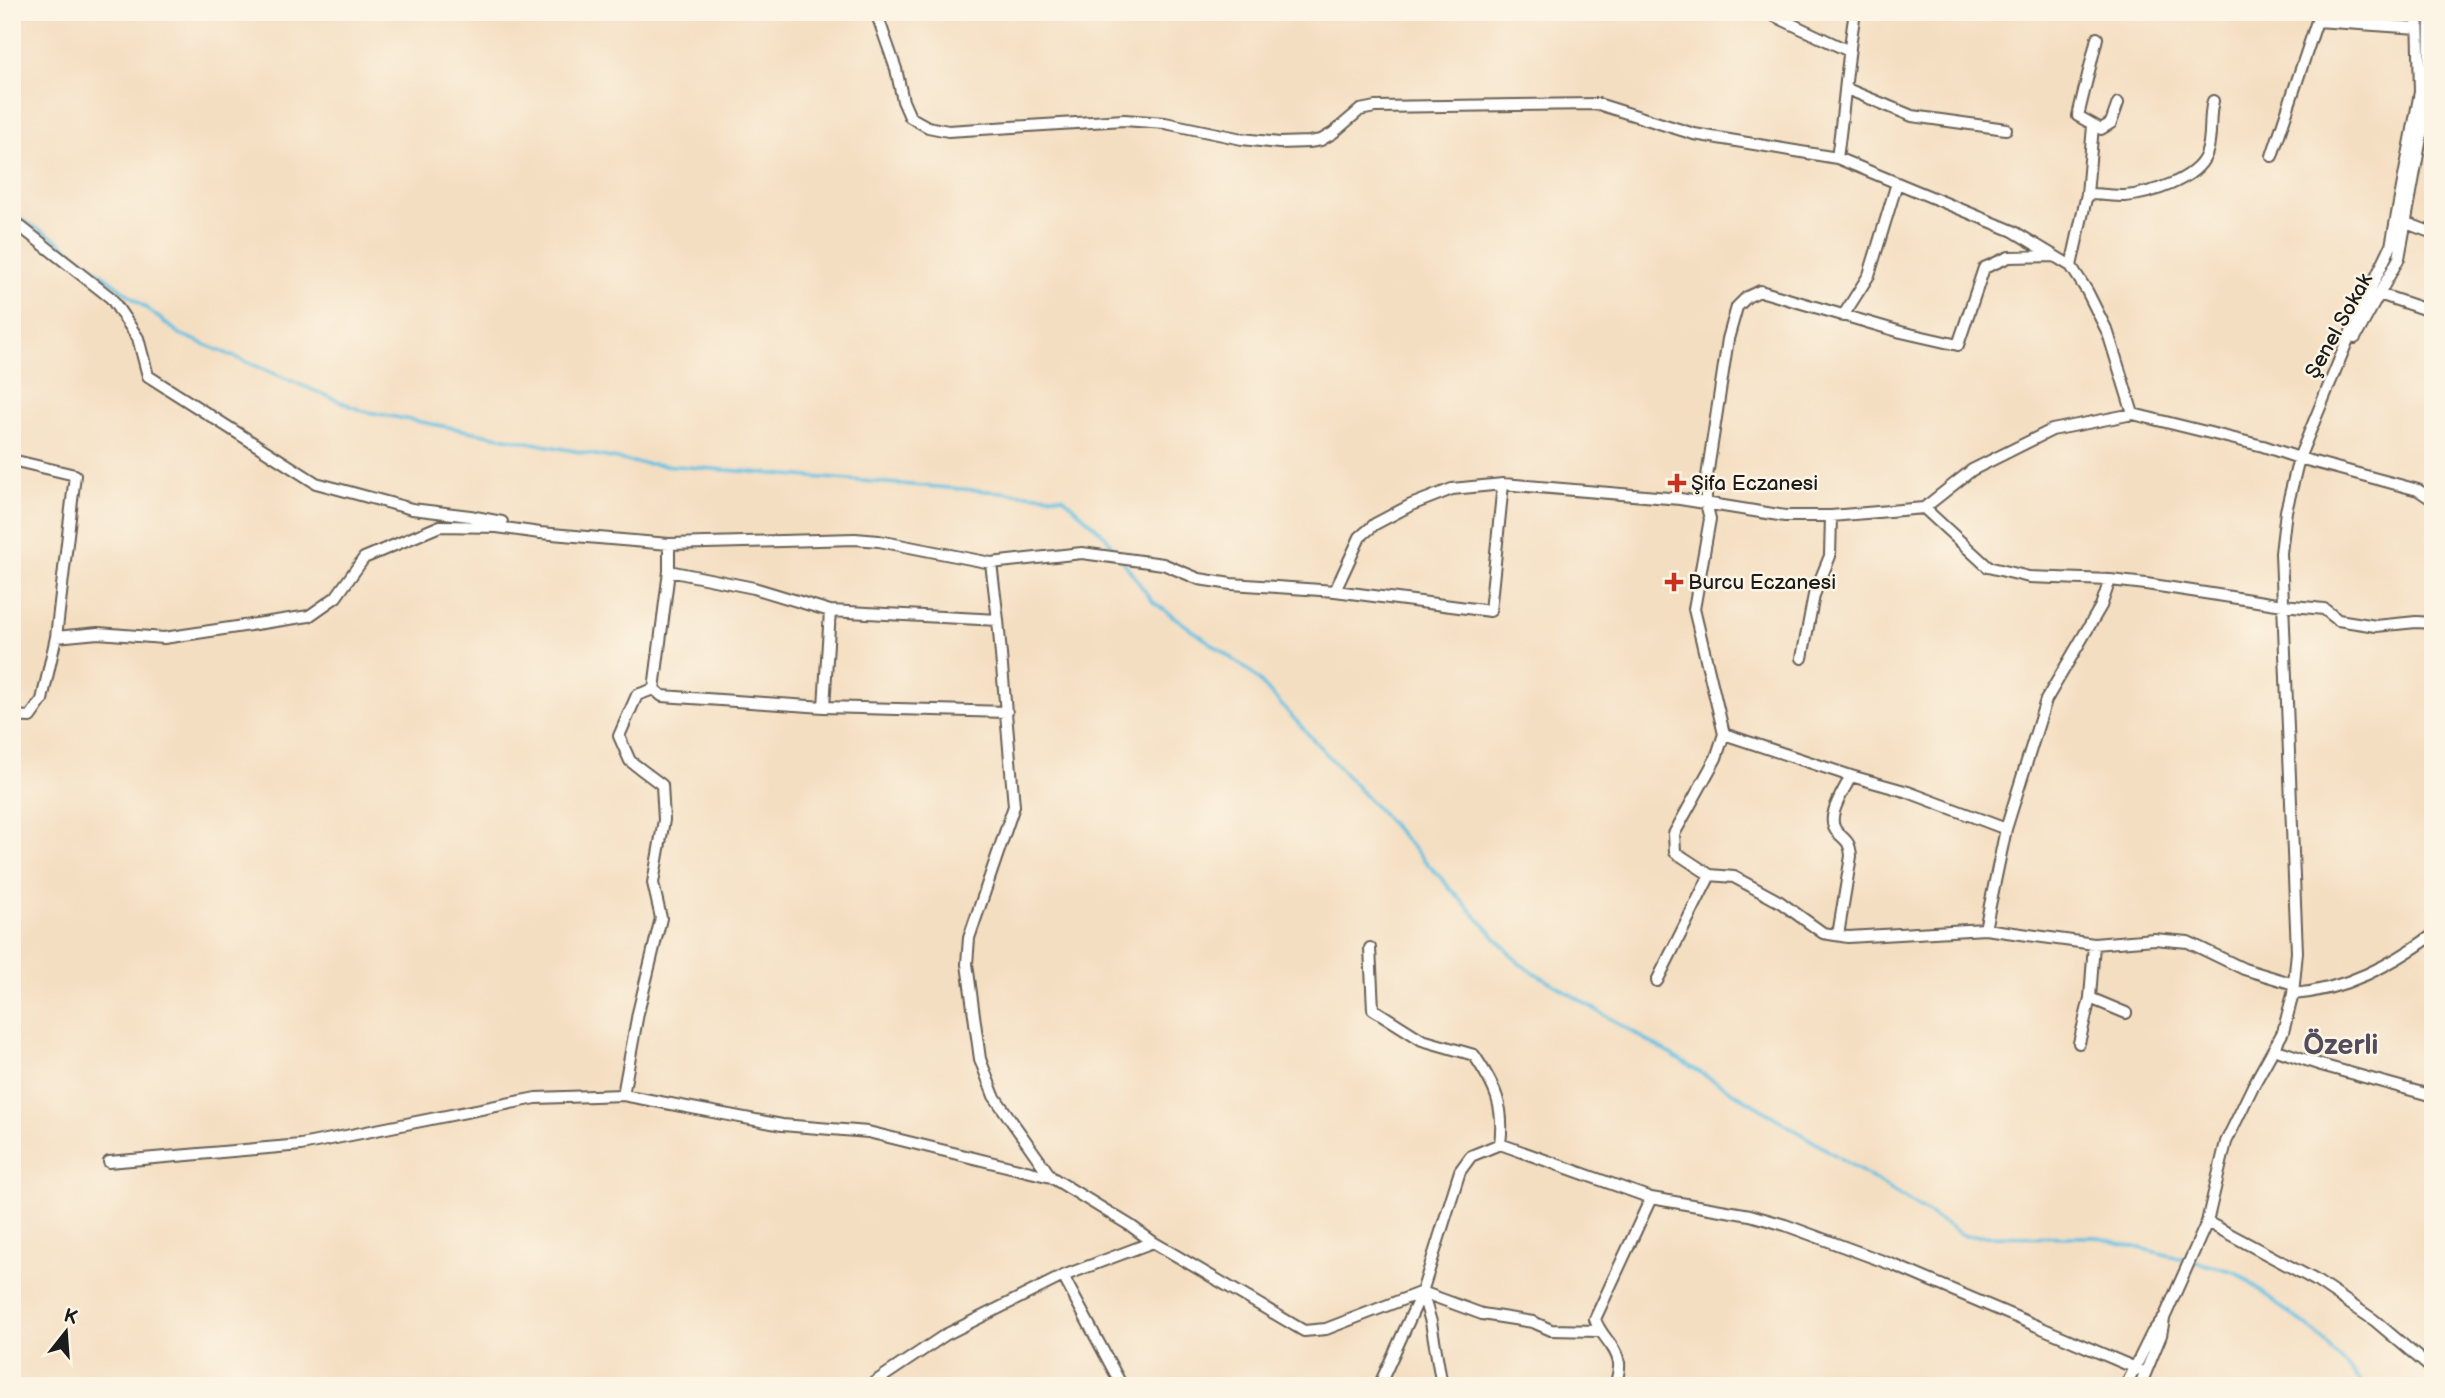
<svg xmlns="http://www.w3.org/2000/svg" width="2445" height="1398" font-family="'Balsamiq Sans',sans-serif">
  <rect width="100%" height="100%" fill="#fcf5e5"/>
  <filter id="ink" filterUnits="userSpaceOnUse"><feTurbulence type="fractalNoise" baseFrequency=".0143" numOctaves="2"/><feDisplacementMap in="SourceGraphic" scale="14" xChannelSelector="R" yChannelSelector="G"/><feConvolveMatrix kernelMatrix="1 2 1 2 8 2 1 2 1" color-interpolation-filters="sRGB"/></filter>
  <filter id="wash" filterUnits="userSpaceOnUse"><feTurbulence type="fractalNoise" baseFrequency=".00686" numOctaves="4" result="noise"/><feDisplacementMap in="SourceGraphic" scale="28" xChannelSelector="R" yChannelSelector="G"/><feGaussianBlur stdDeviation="1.57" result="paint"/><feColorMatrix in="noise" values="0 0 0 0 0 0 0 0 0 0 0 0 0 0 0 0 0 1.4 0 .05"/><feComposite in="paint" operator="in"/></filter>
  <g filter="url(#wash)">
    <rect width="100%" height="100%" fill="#f4dec1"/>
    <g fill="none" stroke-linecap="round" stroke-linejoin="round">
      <!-- stream -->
      <path stroke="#63bfe1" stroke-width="3.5" d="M12 19 33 12
        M12 214 57 240 180 334 363 411 638 463 1063 497 1105 536 1118 555
        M1123 561 1152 601 1252 673 1520 964 1771 1115 1965 1236 2095 1237 2236 1272 2317 1334 2365 1386"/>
    </g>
  </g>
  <g filter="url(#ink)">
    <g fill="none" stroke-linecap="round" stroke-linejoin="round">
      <defs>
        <path id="minor" d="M876 12 896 69 903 101 910 117 928 127 948 131 1124 120 1165 123 1242 139 1279 143 1309 142 1321 140 1333 133 1360 110 1375 107 1598 104 1694 134 1837 158 2013 231 2071 266 2087 291 2108 333 2133 414
          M1766 12 1849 51
          M2097 38 2078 116 2101 129 2111 123 2118 103
          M1847 89 1912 116 2006 129
          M2272 156 2317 21 2418 28
          M1837 158C1844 109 1847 60 1855 12
          M2087 194C2099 194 2113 196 2125 196 2149 194 2196 180 2206 155 2213 137 2208 119 2213 101
          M12 220 111 298 138 338 148 376 316 483 412 509 470 516 502 522
          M2406 223 2433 233
          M2054 256 2009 257 1984 268 1958 345 1901 332 1760 291 1747 297 1737 307 1728 339 1706 483V503L1710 519 1694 609 1724 734 1716 758 1674 834 1675 852 1710 875 1734 877 1780 902 1823 933 1848 937 1985 929 2094 944 2154 939 2188 942 2244 969 2294 984
          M2071 266 2087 194 2093 126
          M2379 294 2433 312
          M1843 316 1869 275 1897 183
          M2355 338 2399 258 2429 94 2430 12
          M12 460 75 475 56 637 42 700 30 717 12 716
          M1924 508 1988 567 2029 577 2110 580 2146 584 2283 605 2324 609 2338 620 2376 626 2416 622 2433 623
          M669 544V571L654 689 662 696 824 707 1007 712
          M991 563 998 620 1014 806 969 938 967 964 980 1059 994 1096 1051 1177 1131 1226 1153 1242 1304 1331 1326 1329 1422 1292 1482 1314 1533 1322 1551 1330 1598 1331
          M669 571 754 588 830 611 998 620
          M1335 591 1360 537 1375 524 1411 505 1452 489 1503 484 1680 499 1785 516H1831L1924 508 1972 470 2052 430 2133 414 2263 446 2299 458 2418 490 2433 500
          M56 637 98 633 164 638 309 616 336 597 364 558 440 526 497 527 540 533 669 544 855 539 879 541 991 563 1082 553 1163 564 1199 579 1231 584 1335 591 1490 611 1503 484
          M1802 658 1814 595 1830 556 1831 516
          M824 707 830 611
          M1724 734 1851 776 1908 792 2006 829
          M1985 929 2006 829 2046 700 2101 606 2110 580
          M1838 935 1851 856C1850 843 1847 841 1838 833 1823 819 1844 791 1851 776
          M1370 948 1373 1009 1422 1040 1474 1055C1495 1086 1505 1106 1500 1144
          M1657 981 1710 875
          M2293 994C2345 990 2391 965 2433 935
          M2090 998 2126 1013
          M2079 1043 2090 998 2094 944
          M2274 1049 2321 1065 2433 1096
          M623 1095 638 1013 661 918 653 883 664 820 662 785 630 761 619 736 637 695 654 689
          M109 1162 301 1145 536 1098 623 1095 782 1125 868 1132 1051 1177
          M2207 1222 2315 1280 2374 1320 2433 1370
          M1063 1276 1122 1386
          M1422 1292 1431 1322 1442 1386
          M869 1386 945 1335 1063 1276 1153 1242
          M1379 1386 1422 1292 1460 1171 1471 1156 1500 1144 1651 1198 1750 1215 1785 1225 1896 1266 2145 1372
          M1615 1386C1617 1379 1620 1370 1619 1363 1616 1345 1600 1336 1595 1319L1651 1198
          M2126 1386 2152 1333 2165 1316 2207 1222 2226 1142 2253 1086 2283 1032 2293 994 2297 952 2281 553 2286 511 2299 458 2358 315 2391 246 2420 92 2418 12
          M2140 1386 2161 1335 2164 1319"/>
      </defs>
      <!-- minor casing -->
      <use href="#minor" stroke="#686056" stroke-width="14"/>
      <!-- minor -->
      <use href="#minor" stroke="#fff" stroke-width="10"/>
    </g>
  </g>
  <!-- markers -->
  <g fill="#c8321e" stroke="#fcf5e5" stroke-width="2.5">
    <path d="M1673.5 472.5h7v7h7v7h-7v7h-7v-7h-7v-7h7z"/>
    <path d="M1670.5 571.5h7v7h7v7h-7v7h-7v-7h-7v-7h7z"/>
  </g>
  <g text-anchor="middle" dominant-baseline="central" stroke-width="5" stroke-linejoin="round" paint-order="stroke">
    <!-- street labels -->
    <g font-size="21" fill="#1c1c1c" stroke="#fcf5e5">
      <text transform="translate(2339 326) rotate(-61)">Şenel Sokak</text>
    </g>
    <!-- poi labels -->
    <g font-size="21" fill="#1c1c1c" stroke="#fcf5e5" text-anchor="start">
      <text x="1691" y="483">Şifa Eczanesi</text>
      <text x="1688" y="582">Burcu Eczanesi</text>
    </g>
    <!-- district labels -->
    <g font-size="28" font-weight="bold" fill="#534b5e" stroke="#fcf5e5">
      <text x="2341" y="1045">Özerli</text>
    </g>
  </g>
  <!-- margin -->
  <rect width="2445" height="1398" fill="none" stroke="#fcf5e5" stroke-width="42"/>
  <!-- north arrow -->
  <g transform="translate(66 1332) rotate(17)" stroke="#fcf5e5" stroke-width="5" paint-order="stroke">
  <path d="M0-5L12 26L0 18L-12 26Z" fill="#1c1c1c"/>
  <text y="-10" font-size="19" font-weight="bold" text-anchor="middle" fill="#1c1c1c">K</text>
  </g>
</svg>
